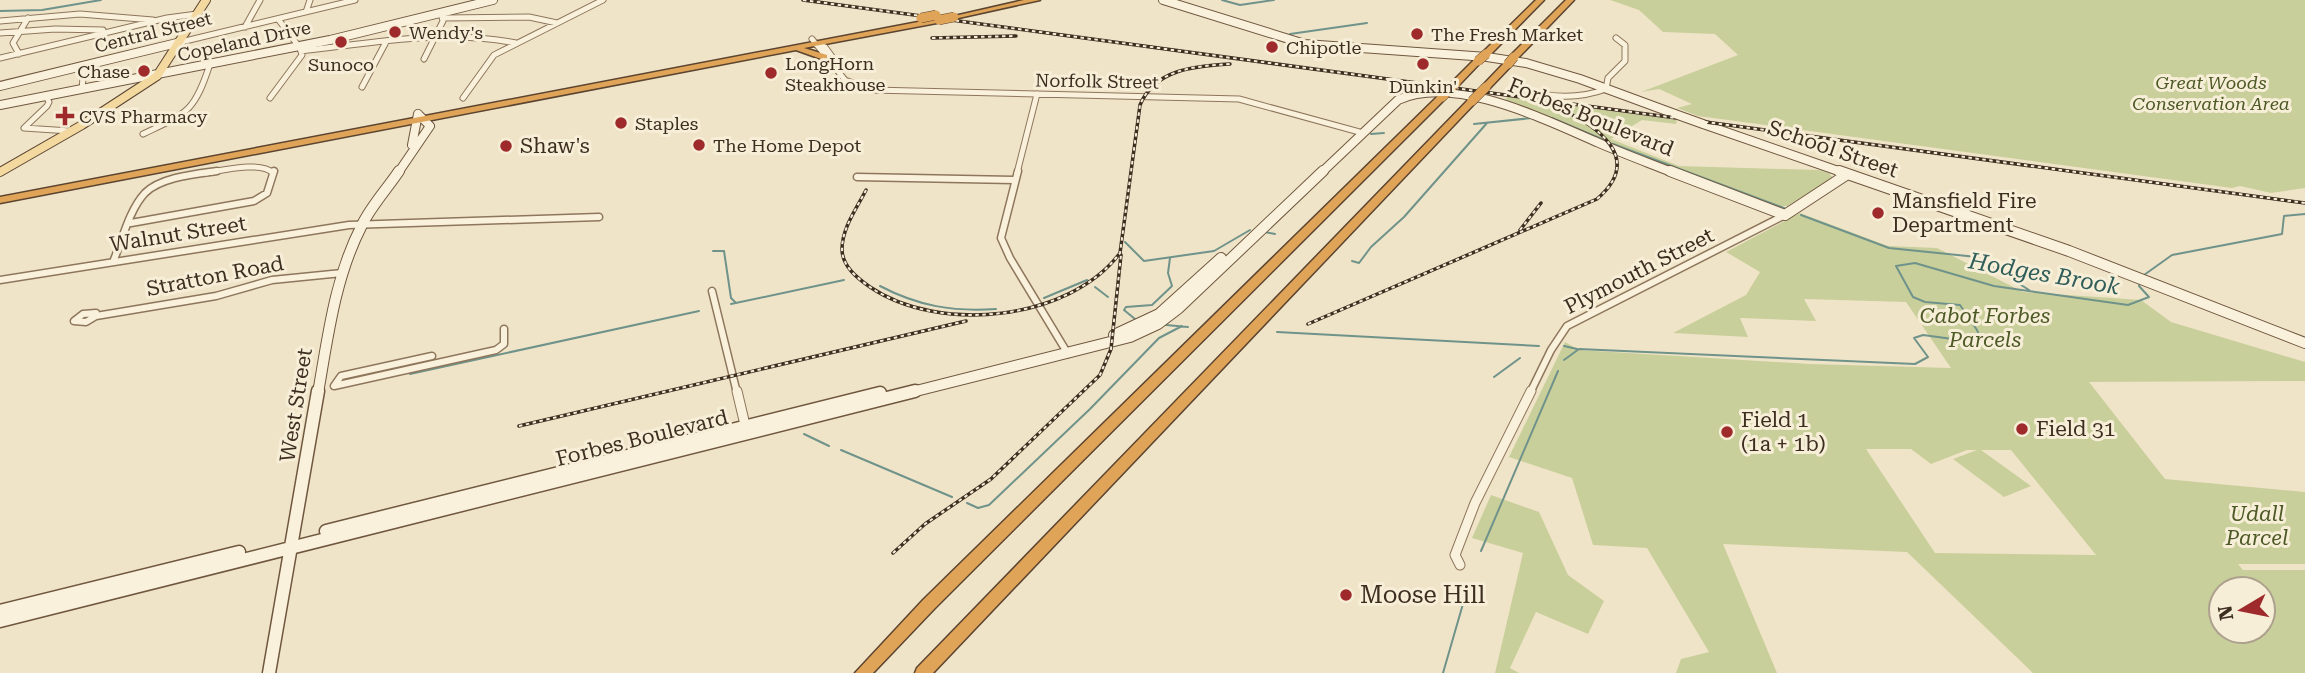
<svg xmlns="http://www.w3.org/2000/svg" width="2305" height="673" font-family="'Roboto Serif',serif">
  <rect width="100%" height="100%" fill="#f0e4c8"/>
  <!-- green -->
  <path fill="#c9cf9b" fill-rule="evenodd" d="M1610 0H2305V188L2271 193 2240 186 2232 188 1698 116 1677 108 1692 104 1659 89 1641 92 1738 55 1715 34 1663 32 1639 10Z
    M1507 97 1677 120 1676 124 1642 120 1611 139 1679 166 1818 170 1829 173 1833 178 1787 206H1775L1610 144 1505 100Z
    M1800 213 1888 246 1937 248 2023 292 2141 300 2171 322 2305 362V381L2089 382 2165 479 2305 492V564H2238L2243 570H2305V673H2033L1907 552 1723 544 1777 673H1676L1681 659 1709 652 1647 548 1593 545 1572 478 1509 457 1565 342 1579 350 1810 364 1951 368 1906 302 1804 299 1816 321 1740 318 1748 337 1673 333 1746 295 1760 272 1726 252ZM1866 449H1911L1931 464 1967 450H1977L1953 459 2004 497 2031 486 1981 450H2011L2096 555 1935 553ZM2221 589H2263V631H2221Z
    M1491 495 1539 512 1568 575 1604 601 1588 634 1536 612 1510 668 1519 673H1495L1523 553 1472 538Z"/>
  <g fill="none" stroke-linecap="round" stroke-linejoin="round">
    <!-- stream -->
    <path stroke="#6f938a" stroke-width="2" d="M1222 0 1240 5 1274 0
      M0 11 42 10 101 0
      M1290 34 1367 23
      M1552 118 1604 140
      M1474 124 1532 118
      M1371 134 1384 133
      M1613 144 1784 208
      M1801 215 1889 248 1977 257 2029 290
      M1265 232 1275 234
      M1125 242 1144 261 1214 251 1250 230
      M713 251H724L731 298 736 303
      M1352 261 1359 263 1371 247 1404 217 1487 123
      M2144 275 2172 255 2282 234 2284 216 2305 214
      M880 286C918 306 953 312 996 309
      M1095 287 1108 297
      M1044 298 1087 280 1090 282
      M731 304 844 280
      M1135 319 1124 310 1126 307 1152 305 1172 286 1168 273 1170 258
      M1166 325 1188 327
      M1277 332 1539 346
      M1564 346 1577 349
      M1564 360 1579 349 1915 364 1928 357 1914 338 1923 335 1982 343 1977 330 1960 305 1925 302 1913 297 1896 266 1915 263 1994 286 2128 305 2149 297 2139 286 2140 282
      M410 374 699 311
      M1494 377 1520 358
      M804 434 829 446
      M841 450 952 497
      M967 503 978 508 989 505 1090 409 1159 338 1182 326
      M1481 551 1558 371
      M1443 673 1467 590"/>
    <defs>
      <path id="street-far2" d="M306 12 310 0
        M444 18 529 17 557 23
        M0 21 80 14 153 20
        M245 27 260 0
        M0 33 55 29 103 30
        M812 39 845 80 872 90 1239 99 1363 133
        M181 42 355 0
        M815 44 825 47 836 62 835 67
        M301 51C373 43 444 29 516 43
        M19 54 13 43 28 18
        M0 58 167 18 197 14
        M424 59 443 21 442 17
        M362 87 386 42
        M82 90 84 65
        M1525 90C1552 98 1579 99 1606 89L1608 78 1625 61V45L1616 38
        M46 96 49 102 47 106 24 128 70 131
        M270 98 302 55 300 48 278 19
        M463 98 494 55 603 0
        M143 134C187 113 194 113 210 64
        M206 173C224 170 261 161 273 173
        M1017 173 1037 94"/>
      <path id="street-far1" d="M1018 171 1001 238 1010 258 1068 354
        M857 177 1014 180
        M131 223 254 201 267 193 274 171
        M113 262C122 241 129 210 145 193 161 177 196 174 217 171
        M0 280 349 225 599 217
        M712 291 737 393
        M96 313V316L86 322 74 321 83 314Z
        M96 316 216 296 272 280 342 273
        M432 356 341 376 334 386 496 350 504 344V329
        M1530 393 1551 350 1567 326 1785 215"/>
      <path id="street" d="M737 391 746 429
        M1460 565 1455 555 1475 503 1531 391"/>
      <path id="secondary-far2" d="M1163 0 1305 44 1487 57 1526 63 1580 79 1675 114
        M0 86 181 42
        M0 105 330 40 493 0
        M1703 124 1844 173
        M412 145 418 114
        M398 173 430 126 418 114
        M1321 173 1398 100C1455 74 1545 120 1599 143 1624 154 1649 163 1674 173"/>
      <path id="secondary-far1" d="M1670 171 1785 215 1846 175
        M1839 171 2069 251 2305 343
        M1114 335 1159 314 1221 258
        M318 393C328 336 335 277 362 225 371 206 387 189 399 171
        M908 393 1130 337 1158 324 1179 308 1323 171"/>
      <path id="secondary" d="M326 531 880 393
        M0 611 239 552
        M0 621 915 391
        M269 673 318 391"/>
      <path id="primary" d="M0 172 82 125 157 76 206 0"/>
      <path id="highway" d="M1024 0H1040L954 19 950 17Z
        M1536 0H1544L1489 56H1483V52Z
        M1566 0H1574L1517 59H1511V55Z
        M939 18 943 20 942 22 804 48 827 55V59L824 60 796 50 0 203V197Z
        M1475 59 1482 61 1459 85H1453V81Z
        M1508 61 1512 64 1511 66 1489 89H1483V85L1505 62Z
        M1442 94 1445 95V99L935 608 873 673H855L923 600 1439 95Z
        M1472 98 1477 101 1475 103 933 673H915L917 668 1469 99Z"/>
    </defs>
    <!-- street-far2 casing -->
    <use href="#street-far2" stroke="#8d765c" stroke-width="7"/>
    <!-- street-far1 casing -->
    <use href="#street-far1" stroke="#8d765c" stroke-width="9"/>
    <!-- street casing -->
    <use href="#street" stroke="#8d765c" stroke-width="11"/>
    <!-- secondary-far2 casing -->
    <use href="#secondary-far2" stroke="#6f573f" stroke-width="10"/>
    <!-- secondary-far1 casing -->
    <use href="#secondary-far1" stroke="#6f573f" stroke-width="12"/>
    <!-- secondary casing -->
    <use href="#secondary" stroke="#6f573f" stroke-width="15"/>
    <!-- primary casing -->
    <use href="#primary" stroke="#5b4430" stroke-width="10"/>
    <!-- highway casing -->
    <use href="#highway" stroke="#5b4430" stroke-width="3"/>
    <!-- street-far2 -->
    <use href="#street-far2" stroke="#faf1dc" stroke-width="5"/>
    <!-- street-far1 -->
    <use href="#street-far1" stroke="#faf1dc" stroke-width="6"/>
    <!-- street -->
    <use href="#street" stroke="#faf1dc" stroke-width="9"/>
    <!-- secondary-far2 -->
    <use href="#secondary-far2" stroke="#faf1dc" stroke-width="8"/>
    <!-- secondary-far1 -->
    <use href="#secondary-far1" stroke="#faf1dc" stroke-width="10"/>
    <!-- secondary -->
    <use href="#secondary" stroke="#faf1dc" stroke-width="12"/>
    <!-- primary -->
    <use href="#primary" stroke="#f3d9a0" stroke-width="8"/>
    <!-- highway -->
    <use href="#highway" fill="#e0a458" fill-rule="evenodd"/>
    <defs>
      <path id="rail" d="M803 0 2305 203
        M932 38 1016 36
        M866 190C857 208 842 228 842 249 842 266 857 278 870 287 939 334 1069 321 1120 253L1140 105C1155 69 1195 66 1230 64
        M1520 230 1541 203
        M1308 324 1597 199C1645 158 1597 125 1556 107
        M519 426 966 321
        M893 553 925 524 991 479 1100 375 1111 349 1121 255"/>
    </defs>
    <!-- rail casing -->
    <use href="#rail" stroke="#3d2e20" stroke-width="3.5"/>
    <!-- rail -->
    <use href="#rail" stroke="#f7eed8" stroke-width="2" stroke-dasharray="3.5" stroke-linecap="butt"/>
    <defs>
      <path id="secondary-bridge" d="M1675 114 1703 124"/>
      <path id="highway-bridge" d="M921 18 936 15
        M939 20 954 17
        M1478 61 1486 54
        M1508 64 1514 57
        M1442 97 1456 83
        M1472 101 1486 87"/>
    </defs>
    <!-- secondary-bridge casing -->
    <use href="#secondary-bridge" stroke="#6f573f" stroke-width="10" stroke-linecap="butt"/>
    <!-- highway-bridge casing -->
    <use href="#highway-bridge" stroke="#5b4430" stroke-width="10" stroke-linecap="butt"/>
    <!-- secondary-bridge -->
    <use href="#secondary-bridge" stroke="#faf1dc" stroke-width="8"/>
    <!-- highway-bridge -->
    <use href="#highway-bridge" stroke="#e0a458" stroke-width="9"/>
  </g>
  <!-- markers -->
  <g fill="#9e2a2b" stroke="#f7eed8" stroke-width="2.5">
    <circle cx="395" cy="32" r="7"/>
    <circle cx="1417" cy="34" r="7"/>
    <circle cx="341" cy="42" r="7"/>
    <circle cx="1272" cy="47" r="7"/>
    <circle cx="1423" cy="64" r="7"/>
    <circle cx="144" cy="71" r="7"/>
    <circle cx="771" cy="73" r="7"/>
    <path d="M61.5 105.5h7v7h7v7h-7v7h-7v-7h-7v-7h7z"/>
    <circle cx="621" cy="123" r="7"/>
    <circle cx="699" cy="145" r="7"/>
    <circle cx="506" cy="146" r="7"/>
    <circle cx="1878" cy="213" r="7"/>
    <circle cx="2022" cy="429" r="7"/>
    <circle cx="1727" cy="432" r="7"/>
    <circle cx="1346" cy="595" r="7"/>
  </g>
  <g text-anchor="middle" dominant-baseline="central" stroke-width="6" stroke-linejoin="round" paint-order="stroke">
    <!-- far-street labels -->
    <g font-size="18" fill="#3d2e20" stroke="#f7eed8">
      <text transform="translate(153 32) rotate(-14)">Central Street</text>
      <text transform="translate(244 41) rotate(-12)">Copeland Drive</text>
      <text transform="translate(1097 81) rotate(1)">Norfolk Street</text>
    </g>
    <!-- far-poi labels -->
    <g font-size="18" fill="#3d2e20" stroke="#f7eed8" text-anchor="start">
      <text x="409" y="32">Wendy's</text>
      <text x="1431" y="34">The Fresh Market</text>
      <text x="1286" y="47">Chipotle</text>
      <text x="785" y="63">LongHorn<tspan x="785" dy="21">Steakhouse</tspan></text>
      <text x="341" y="64" text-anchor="middle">Sunoco</text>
      <text x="130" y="71" text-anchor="end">Chase</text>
      <text x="1423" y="86" text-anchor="middle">Dunkin'</text>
      <text x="79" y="116">CVS Pharmacy</text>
      <text x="635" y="123">Staples</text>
      <text x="713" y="145">The Home Depot</text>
    </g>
    <!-- far-park labels -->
    <g font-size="18" font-style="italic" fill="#4d5a26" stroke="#f7eed8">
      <text x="2211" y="82">Great Woods<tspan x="2211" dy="21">Conservation Area</tspan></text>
    </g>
    <!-- street labels -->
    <g font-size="21" fill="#3d2e20" stroke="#f7eed8">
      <text transform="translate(1591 117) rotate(22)">Forbes Boulevard</text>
      <text transform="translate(1833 149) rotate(19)">School Street</text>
      <text transform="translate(178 234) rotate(-9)">Walnut Street</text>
      <text transform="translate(1639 271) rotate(-27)">Plymouth Street</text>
      <text transform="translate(215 276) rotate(-11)">Stratton Road</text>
      <text transform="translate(296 405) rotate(-81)">West Street</text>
      <text transform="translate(642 438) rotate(-14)">Forbes Boulevard</text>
    </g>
    <!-- poi labels -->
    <g font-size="21" fill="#3d2e20" stroke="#f7eed8" text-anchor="start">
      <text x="520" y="146">Shaw's</text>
      <text x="1892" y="201">Mansfield Fire<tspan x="1892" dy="24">Department</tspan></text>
      <text x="1741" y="420">Field 1<tspan x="1741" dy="24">(1a + 1b)</tspan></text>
      <text x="2036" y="429">Field 31</text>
    </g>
    <!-- park labels -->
    <g font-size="21" font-style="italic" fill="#4d5a26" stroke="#f7eed8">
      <text x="1985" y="316">Cabot Forbes<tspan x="1985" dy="24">Parcels</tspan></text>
      <text x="2257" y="514">Udall<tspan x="2257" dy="24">Parcel</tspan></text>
    </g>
    <!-- water labels -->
    <g font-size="23" font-style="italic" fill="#2f5d5a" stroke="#f7eed8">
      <text transform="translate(2044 274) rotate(10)">Hodges Brook</text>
    </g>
    <!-- near-poi labels -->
    <g font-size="24" fill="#3d2e20" stroke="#f7eed8" text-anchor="start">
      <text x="1360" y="595">Moose Hill</text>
    </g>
  </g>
  <!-- north arrow -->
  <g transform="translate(2242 610) rotate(260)"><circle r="33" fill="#f7eed8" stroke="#ada18e" stroke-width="2"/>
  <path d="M0-5L12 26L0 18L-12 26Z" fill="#9e2a2b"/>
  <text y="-10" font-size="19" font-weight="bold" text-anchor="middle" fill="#3d2e20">N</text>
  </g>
</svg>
